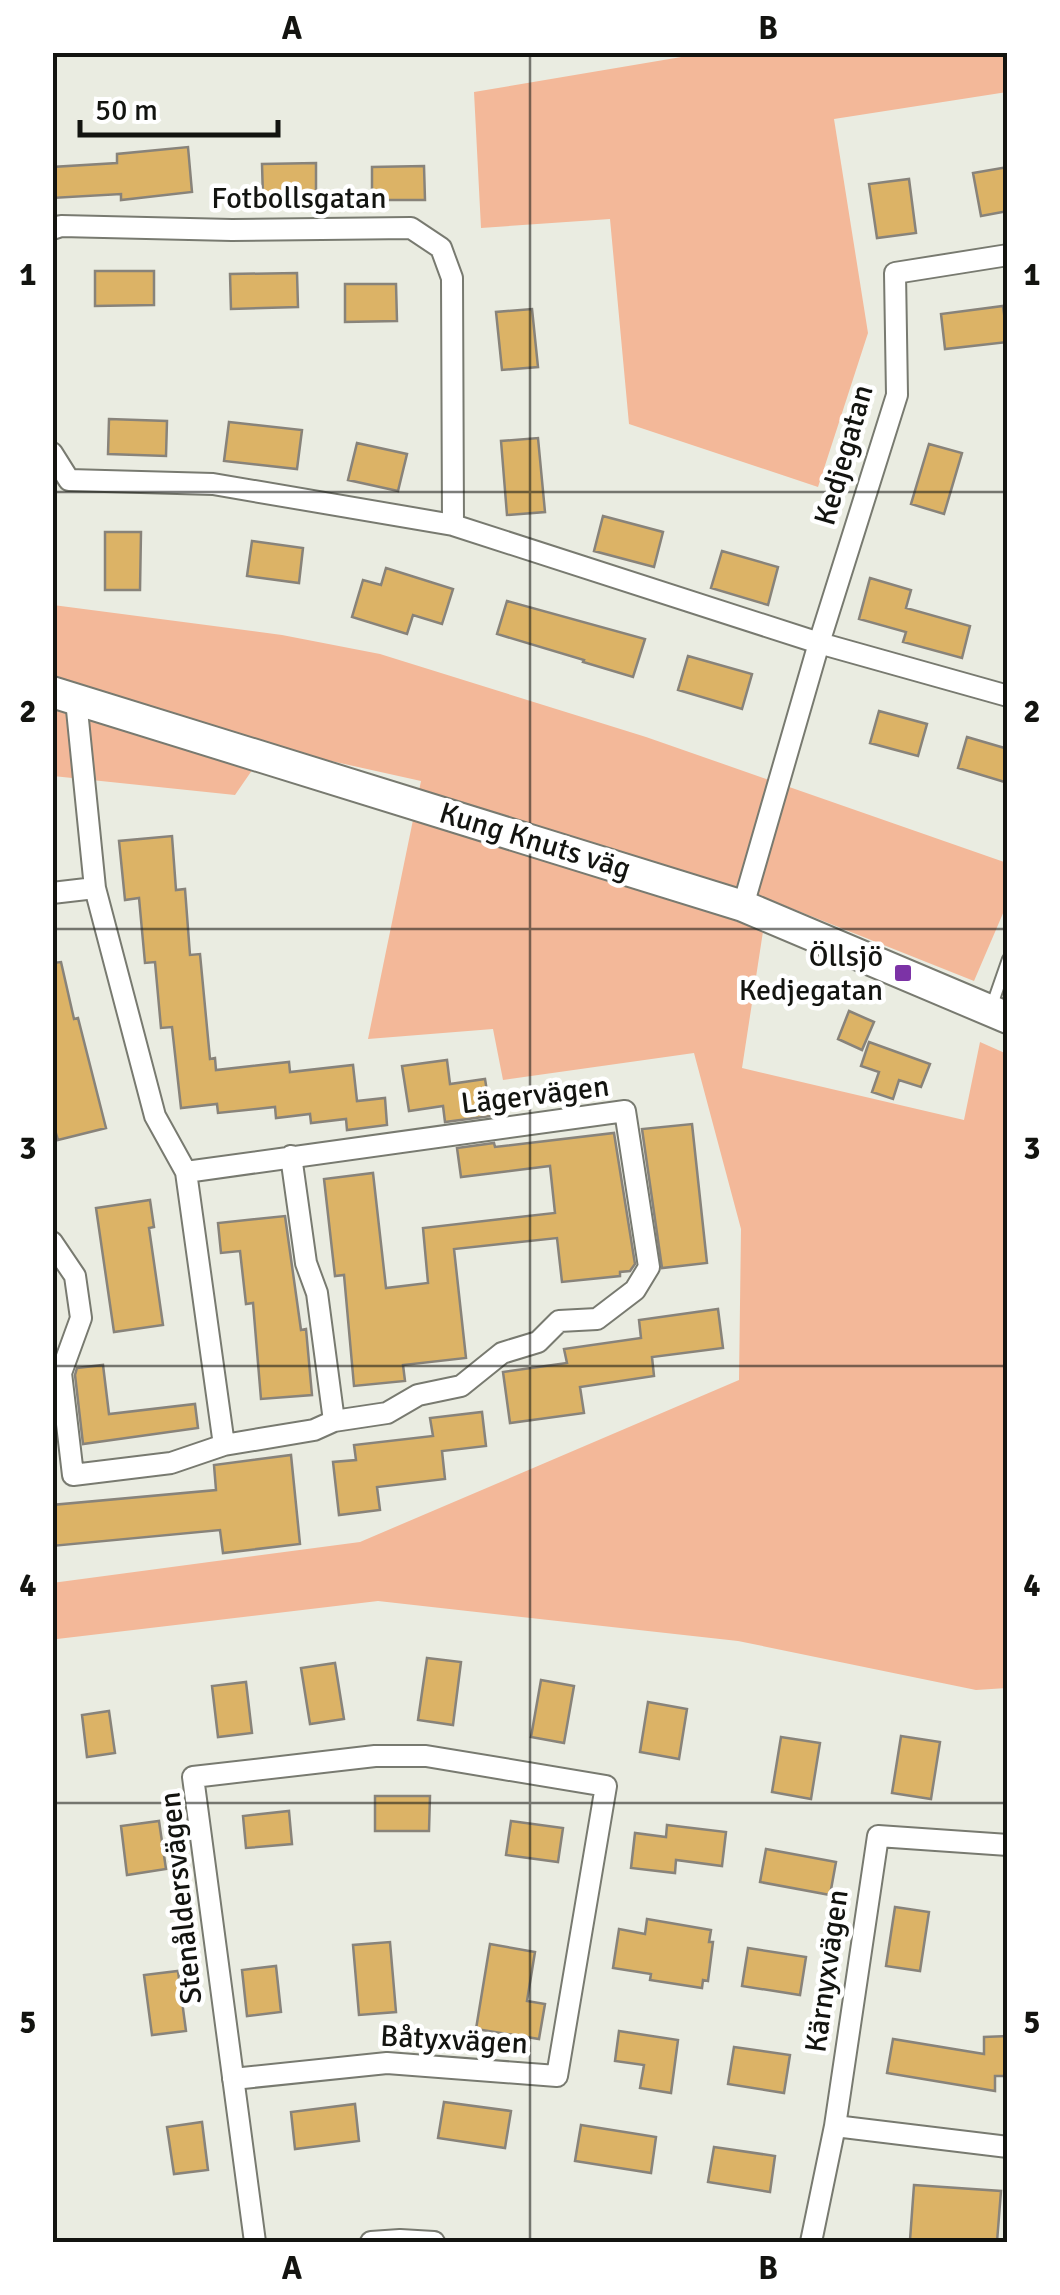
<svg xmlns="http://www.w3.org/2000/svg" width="1060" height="2295" font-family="Signika,sans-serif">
  <rect width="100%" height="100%" fill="#eaece1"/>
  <!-- green -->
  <path fill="#f3b899" d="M711 52 1007 53V92L834 119 868 333 818 487 629 424 610 219 481 228 474 92Z
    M53 605 282 635 380 654 646 737 1007 863V904L974 981 768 899 742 1068 964 1120 980 1042 1007 1054V1688L976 1690 738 1641 378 1601 57 1639 52 1583 360 1542 739 1380 741 1229 694 1053 503 1080 493 1029 368 1039 421 781 268 747 235 795 53 776Z"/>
  <!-- building -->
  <path fill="#dcb366" stroke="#88837a" stroke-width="2.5" d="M188 147 192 192 121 200V194L52 198V167L117 163V154Z
    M316 163V197L263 198 262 164Z
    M424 166 425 200H372V167Z
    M1008 167V211L981 216 973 173Z
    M909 179 916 233 877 238 869 184Z
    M95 271H154V305L95 306Z
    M297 273 298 307 231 309 230 274Z
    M345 284H396L397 321 345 322Z
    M1003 306 1008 342 945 349 941 314Z
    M532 309 538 367 502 370 496 312Z
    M109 419 167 421 166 456 108 454Z
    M229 422 302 430 297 469 224 461Z
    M538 438 545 512 507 515 501 441Z
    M357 443 407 454 398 491 348 480Z
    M929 444 962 453 944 514 911 504Z
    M603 516 663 532 654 567 594 551Z
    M105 532H141L140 590H105Z
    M252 541 303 548 299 583 247 576Z
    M722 551 778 567 768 605 711 588Z
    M386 568 453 589 442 624 413 615 407 634 352 617 363 580 381 585Z
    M870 578 911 590 906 608 970 626 962 658 903 642 906 632 859 619Z
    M507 601 645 639 633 677 583 662 584 660 497 634Z
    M688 656 752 674 742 709 678 690Z
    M879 711 927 724 918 756 870 743Z
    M967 737 1008 749V783L958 768Z
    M172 836 176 890 185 889 190 955 200 954 210 1059 215 1058 216 1070 289 1062 290 1072 353 1065 357 1101 385 1098 387 1125 347 1130 346 1119 311 1123 310 1114 276 1118 275 1107 218 1113 217 1104 181 1108 172 1027 161 1028 155 962 145 963 139 898 125 900 119 841Z
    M61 962 74 1019 78 1018 106 1128 58 1140 52 1120V963Z
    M849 1011 874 1022 862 1050 838 1039Z
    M869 1042 930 1064 921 1087 899 1080 893 1099 872 1092 879 1072 861 1066Z
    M447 1060 450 1084 485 1079 491 1116 445 1122 443 1106 409 1111 402 1066Z
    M692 1124 707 1263 662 1268 642 1129Z
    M614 1133 635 1264 630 1271 620 1272V1276L562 1282 557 1238 454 1249 466 1358 403 1365 405 1381 354 1386 344 1275 335 1276 324 1179 373 1173 386 1288 428 1283 423 1228 555 1213 550 1166 461 1177 457 1148 494 1143 495 1147Z
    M150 1200 154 1227 149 1228 163 1325 114 1332 96 1208Z
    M285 1216 301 1330 306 1329 312 1395 261 1399 253 1303 246 1304 240 1251 221 1253 218 1223Z
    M718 1309 723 1348 652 1357 654 1376 580 1387 584 1413 510 1423 503 1372 567 1363 564 1349 641 1338 639 1320Z
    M103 1365 109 1414 195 1404 198 1428 83 1444 75 1375 77 1368Z
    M482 1412 486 1446 442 1451 445 1479 377 1487 380 1510 339 1515 333 1462 356 1460 354 1445 433 1436 430 1418Z
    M291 1455 300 1544 223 1553 220 1530 52 1546V1505L216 1490 214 1465Z
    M427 1658 461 1662 453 1725 418 1720Z
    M335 1663 344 1719 310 1724 301 1668Z
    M541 1680 574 1686 564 1743 531 1737Z
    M246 1682 252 1733 218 1737 212 1686Z
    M648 1702 687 1709 679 1759 640 1752Z
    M109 1711 115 1753 87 1757 82 1715Z
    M901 1736 940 1742 931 1799 892 1793Z
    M781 1737 820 1743 811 1799 772 1792Z
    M375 1796H430L429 1831H375Z
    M289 1811 292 1844 246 1848 243 1816Z
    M159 1821 166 1869 127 1875 121 1826Z
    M511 1821 563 1828 558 1862 506 1855Z
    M667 1825 726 1832 722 1866 676 1860 675 1873 631 1868 635 1833 666 1837Z
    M766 1849 836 1862 830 1895 760 1882Z
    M895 1907 929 1912 920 1971 886 1966Z
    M647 1919 711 1930 709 1942H713L708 1981 703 1980 702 1988 650 1980 651 1974 613 1968 619 1929 645 1934Z
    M390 1942 396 2012 359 2015 353 1945Z
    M490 1944 535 1952 527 2001 545 2004 539 2039 476 2029Z
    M748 1948 806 1957 800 1995 742 1986Z
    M276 1966 281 2012 247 2016 242 1970Z
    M178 1971 186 2031 152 2035 144 1975Z
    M619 2031 678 2040 671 2093 640 2088 644 2065 615 2061Z
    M1008 2036V2076H995V2091L887 2073 893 2039 984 2054V2037Z
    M734 2047 790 2055 784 2093 728 2084Z
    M444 2102 511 2111 505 2148 438 2138Z
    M355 2104 359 2141 295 2149 291 2112Z
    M202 2122 208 2170 174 2174 167 2127Z
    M581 2125 656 2137 651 2173 575 2161Z
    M714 2147 775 2156 770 2192 708 2182Z
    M914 2185 1001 2191 997 2242 910 2240Z"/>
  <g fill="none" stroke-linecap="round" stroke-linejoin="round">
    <defs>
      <path id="lane" d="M992 1005 1008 959"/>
      <path id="street" d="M52 229 61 226 232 230 411 228 441 248 452 278 453 525
        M52 453 69 480 213 484 453 525 819 643 1008 696
        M52 893 95 888
        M743 906 819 643 897 395 895 273 1008 255
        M291 1156 306 1263 317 1293 334 1421
        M186 1172 224 1445
        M52 1242 75 1276 81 1318 61 1373 73 1475 171 1463 224 1445 314 1430 334 1421 387 1413 418 1395 461 1386 502 1353 538 1342 559 1321 597 1319 635 1290 649 1267 625 1111 186 1172 155 1116 95 888 76 700
        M233 2079 387 2063 557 2076 606 1786 426 1756H375L193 1777 255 2242
        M835 2126 1008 2147
        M371 2242 400 2240 434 2242
        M811 2242 835 2126 878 1836 1008 1845"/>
      <path id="secondary" d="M52 692 743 906 1008 1018"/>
    </defs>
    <!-- lane casing -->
    <use href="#lane" stroke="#787a70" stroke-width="14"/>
    <!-- street casing -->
    <use href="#street" stroke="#787a70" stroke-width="24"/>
    <!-- secondary casing -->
    <use href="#secondary" stroke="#787a70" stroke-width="34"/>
    <!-- lane -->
    <use href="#lane" stroke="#fff" stroke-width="10"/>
    <!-- street -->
    <use href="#street" stroke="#fff" stroke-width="20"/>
    <!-- secondary -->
    <use href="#secondary" stroke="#fff" stroke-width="30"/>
  </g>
  <!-- grid -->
  <path fill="none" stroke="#131410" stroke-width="2.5" stroke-opacity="0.55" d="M530 52V2242M52 492H1008M52 929H1008M52 1366H1008M52 1803H1008"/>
  <!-- markers -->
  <rect fill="#7c33a6" stroke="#fff" stroke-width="4" x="893" y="963" width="20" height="20" rx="5"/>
  <g text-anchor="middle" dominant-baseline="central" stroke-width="9" stroke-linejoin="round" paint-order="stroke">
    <!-- street labels -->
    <g font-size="30" fill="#131410" stroke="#fff">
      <text x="299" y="198">Fotbollsgatan</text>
      <text transform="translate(844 455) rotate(-74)">Kedjegatan</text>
      <text transform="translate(535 841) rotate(17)">Kung Knuts väg</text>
      <text transform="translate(535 1095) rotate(-7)">Lägervägen</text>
      <text transform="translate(181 1898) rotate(-96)">Stenåldersvägen</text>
      <text transform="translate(827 1971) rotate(-82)">Kärnyxvägen</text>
      <text transform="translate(454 2040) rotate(3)">Båtyxvägen</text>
    </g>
    <!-- poi labels -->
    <g font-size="30" fill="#131410" stroke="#fff" text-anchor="end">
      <text x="883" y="956">Öllsjö<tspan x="883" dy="34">Kedjegatan</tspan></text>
    </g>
  </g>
  <!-- border -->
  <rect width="1060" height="2295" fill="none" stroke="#ffffff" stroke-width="110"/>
  <!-- scale -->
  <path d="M80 120v15h198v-15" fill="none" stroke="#131410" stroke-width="5"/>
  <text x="95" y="120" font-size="30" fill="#131410" stroke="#ffffff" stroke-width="8" paint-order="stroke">50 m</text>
  <rect x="55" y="55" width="950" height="2185" fill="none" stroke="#131410" stroke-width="4"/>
  <g font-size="32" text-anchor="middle" font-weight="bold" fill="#131410">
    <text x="292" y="39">A</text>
    <text x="768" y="39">B</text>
    <text x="28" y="285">1</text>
    <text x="1032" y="285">1</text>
    <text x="28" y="722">2</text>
    <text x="1032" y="722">2</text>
    <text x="28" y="1159">3</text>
    <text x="1032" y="1159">3</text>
    <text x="28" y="1596">4</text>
    <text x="1032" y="1596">4</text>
    <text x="28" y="2033">5</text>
    <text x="1032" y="2033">5</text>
    <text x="292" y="2279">A</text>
    <text x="768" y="2279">B</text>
  </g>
</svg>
